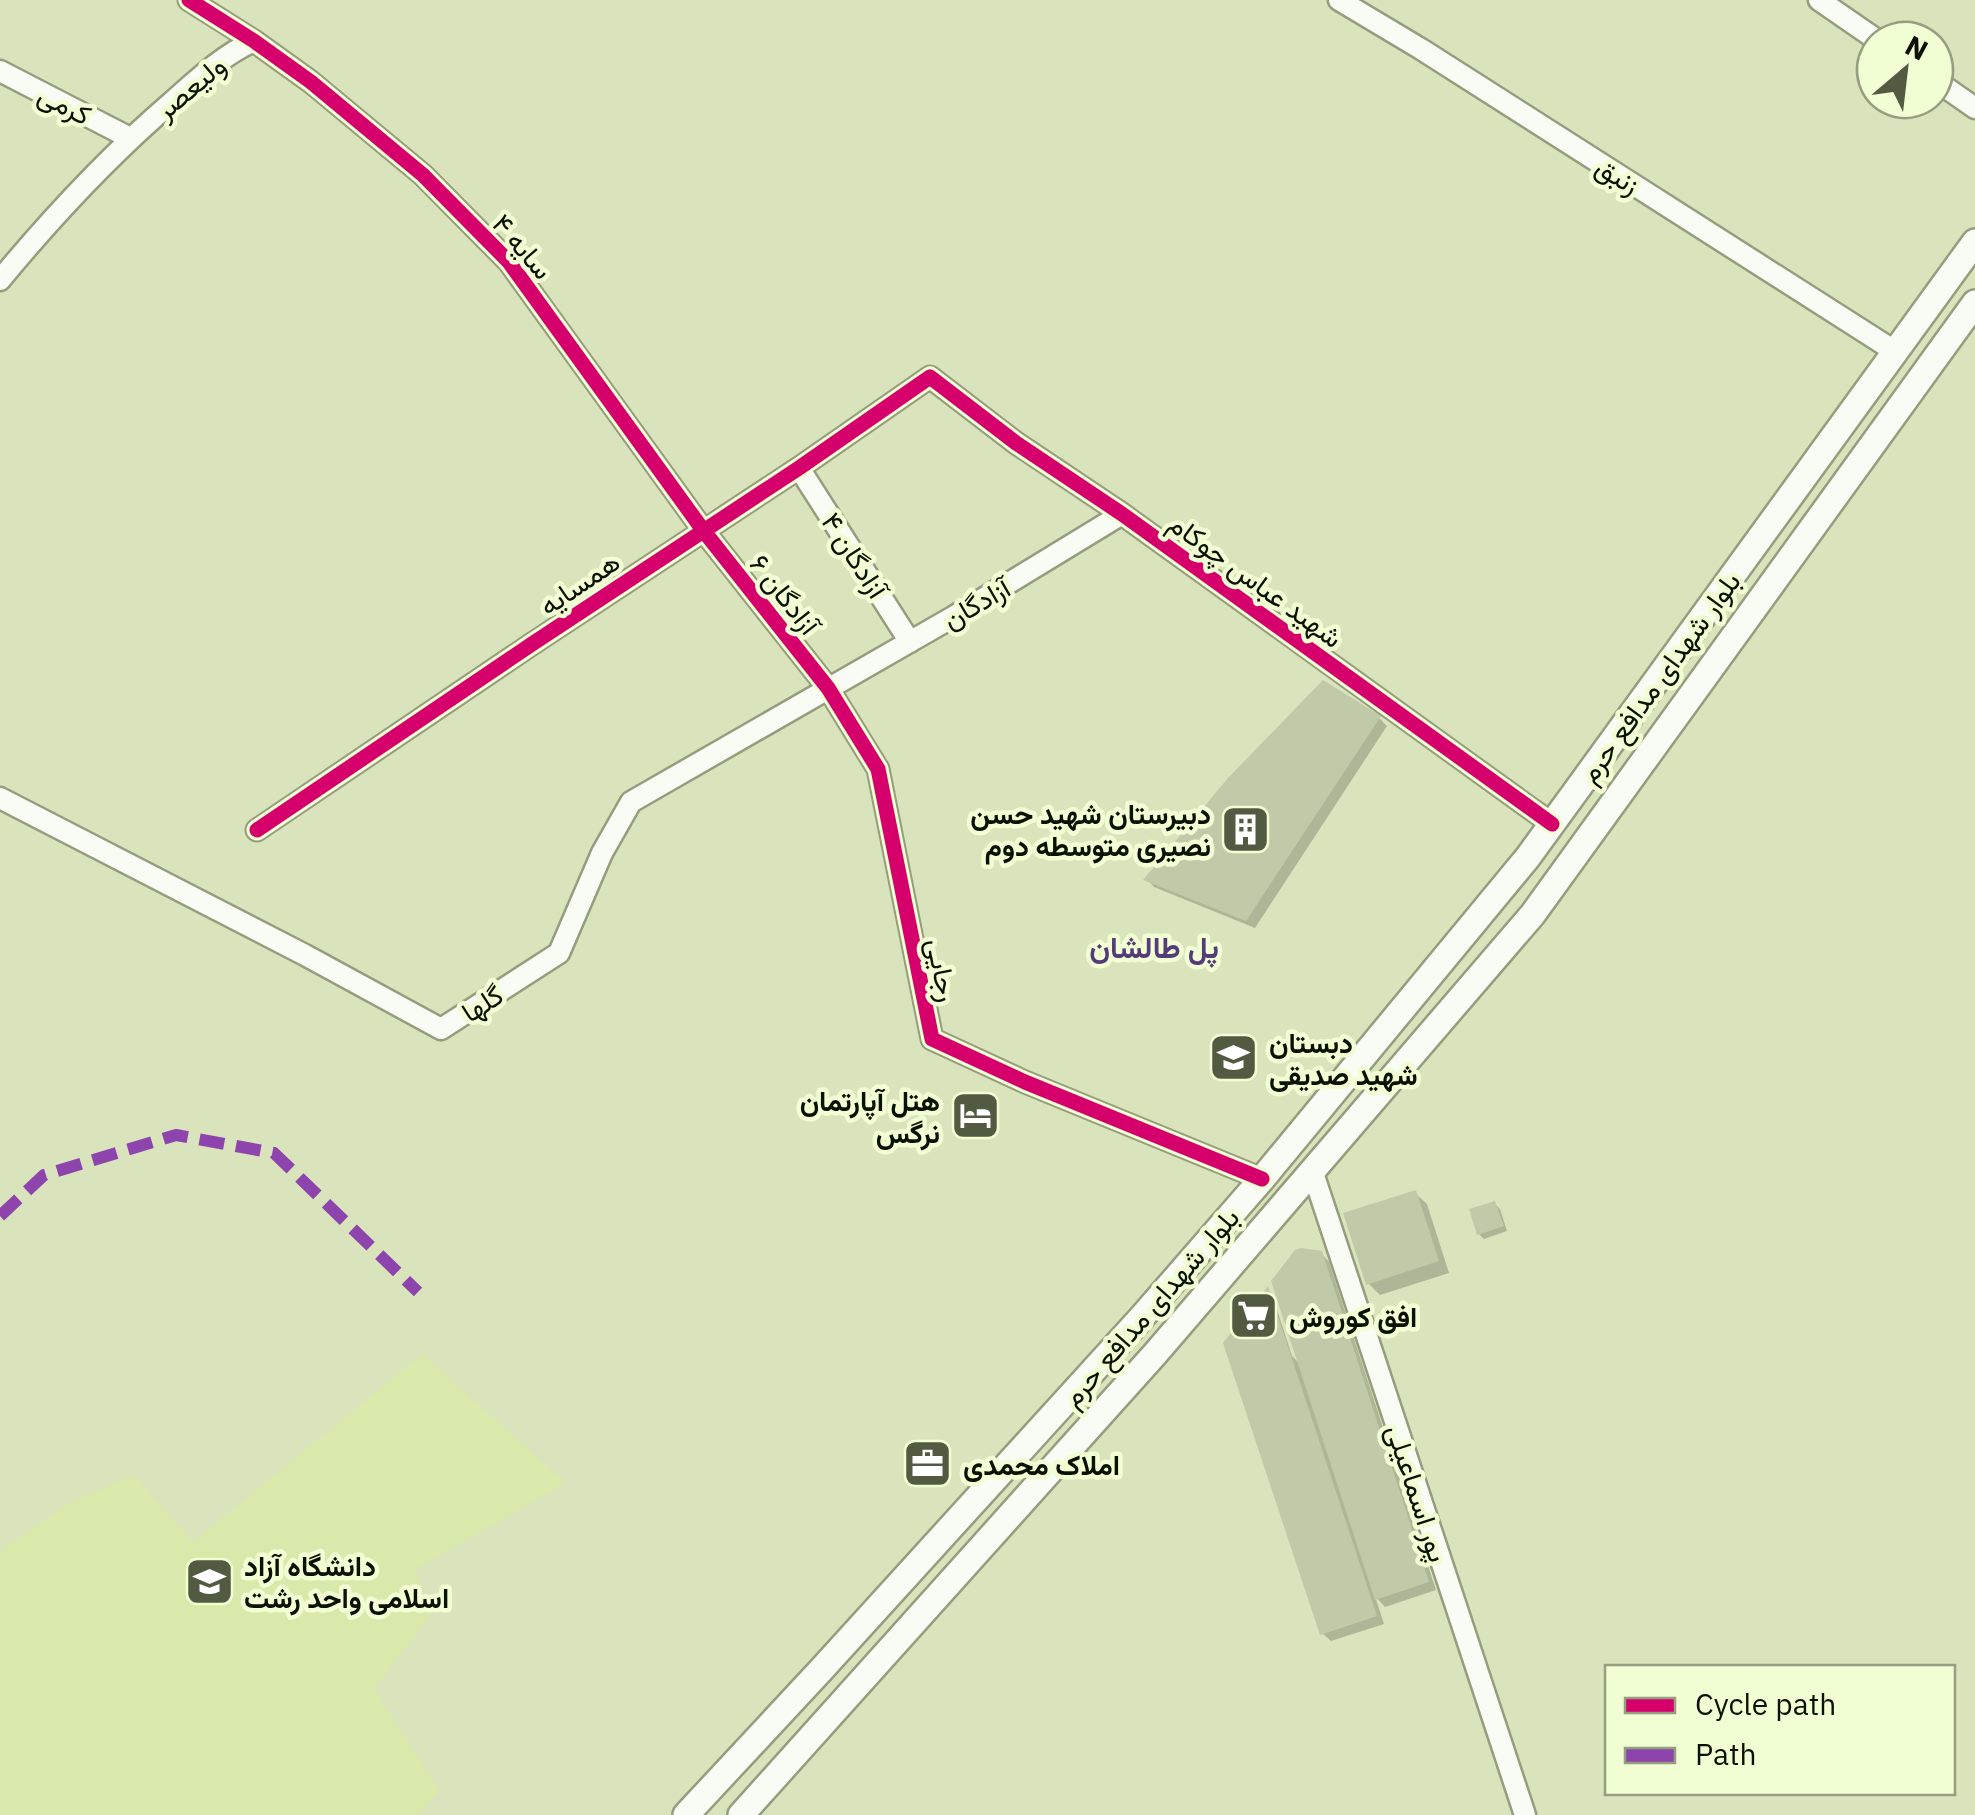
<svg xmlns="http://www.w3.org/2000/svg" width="1975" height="1815" font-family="'IBM Plex Sans',Vazirmatn,sans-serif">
  <rect width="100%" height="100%" fill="#d9e4bc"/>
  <!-- built -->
  <path fill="#d8e9ab" d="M422 1354 566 1483 416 1569 421 1593 430 1616 374 1689 440 1791 418 1815H0V1551L67 1504 134 1475 193 1542Z"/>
  <!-- shadow -->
  <path fill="#0003" d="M1379 718 1387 726 1255 928 1154 887 1147 879Z
    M1415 1193 1427 1204 1449 1273 1380 1295 1368 1283Z
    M1495 1204 1500 1209 1507 1231 1484 1239 1479 1234Z
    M1321 1253 1329 1262 1436 1590 1385 1607 1375 1596 1384 1624 1331 1641 1322 1633 1268 1290 1272 1294 1292 1356 1300 1364Z"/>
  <!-- building -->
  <path fill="#c1caa8" d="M1323 680 1381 716 1246 921 1143 880 1228 778Z
    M1416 1190 1439 1261 1366 1285 1343 1213Z
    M1495 1201 1504 1226 1477 1235 1469 1209Z
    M1301 1248 1322 1251 1429 1582 1375 1600 1271 1281 1295 1250Z
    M1268 1286 1377 1616 1320 1635 1223 1343Z"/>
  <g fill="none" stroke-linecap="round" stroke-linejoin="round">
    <defs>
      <path id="minor" d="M189 0 254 41 311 82 423 175 509 262 703 530 828 688 878 769 932 1039 1025 1082 1262 1179
        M1339 0 1421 49 1896 352
        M1819 0 1877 40
        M0 71 130 138
        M1935 80 1975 108
        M0 280C53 216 110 155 173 101 199 78 223 55 254 41
        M799 468 910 642
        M0 798 305 955 441 1029 559 953 602 853 631 802 953 617 1122 514
        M257 830 532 644 799 468 930 377 1016 443 1122 514 1552 824
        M1312 1170 1525 1815"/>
      <path id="major" d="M686 1815 821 1670 1142 1317 1262 1179 1528 857 1975 242
        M741 1815 1155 1354 1533 914 1975 303"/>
    </defs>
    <!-- minor casing -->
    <use href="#minor" stroke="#959d7e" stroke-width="25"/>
    <!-- major casing -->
    <use href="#major" stroke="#959d7e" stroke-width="30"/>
    <!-- minor -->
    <use href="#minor" stroke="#f9fbf5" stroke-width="20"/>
    <!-- major -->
    <use href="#major" stroke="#f9fbf5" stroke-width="25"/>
    <!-- quiet -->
    <path stroke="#8e44ad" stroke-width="12" stroke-dasharray="25 12" stroke-linecap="butt" d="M0 1216 44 1175 176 1135 274 1153 418 1292"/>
    <defs>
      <path id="cycleway" d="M189 0 254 41 311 82 423 175 509 262 703 530 828 688 878 769 932 1039 1025 1082 1262 1179
        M257 830 532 644 799 468 930 377 1016 443 1122 514 1552 824"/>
    </defs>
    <!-- cycleway casing -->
    <use href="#cycleway" stroke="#f1fdd3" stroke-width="21"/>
    <!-- cycleway -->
    <use href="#cycleway" stroke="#d6006c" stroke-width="15"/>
  </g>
  <!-- icons -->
  <defs>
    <symbol id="building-square" viewBox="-11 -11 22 22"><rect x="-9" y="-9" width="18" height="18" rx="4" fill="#535a42" stroke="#f1fdd3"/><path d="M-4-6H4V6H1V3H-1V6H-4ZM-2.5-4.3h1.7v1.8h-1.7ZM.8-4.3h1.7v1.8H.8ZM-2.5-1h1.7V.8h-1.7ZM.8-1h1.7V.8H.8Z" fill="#fff"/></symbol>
    <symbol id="school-square" viewBox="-11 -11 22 22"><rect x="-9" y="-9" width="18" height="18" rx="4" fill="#535a42" stroke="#f1fdd3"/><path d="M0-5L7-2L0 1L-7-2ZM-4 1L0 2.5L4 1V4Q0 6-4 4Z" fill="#fff"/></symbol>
    <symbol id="hotel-square" viewBox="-11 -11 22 22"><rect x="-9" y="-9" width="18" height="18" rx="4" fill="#535a42" stroke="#f1fdd3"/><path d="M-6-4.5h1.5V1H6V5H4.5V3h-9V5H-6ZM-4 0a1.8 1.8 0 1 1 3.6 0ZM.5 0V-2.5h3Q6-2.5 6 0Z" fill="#fff"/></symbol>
    <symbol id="supermarket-square" viewBox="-11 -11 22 22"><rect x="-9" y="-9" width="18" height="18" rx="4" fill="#535a42" stroke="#f1fdd3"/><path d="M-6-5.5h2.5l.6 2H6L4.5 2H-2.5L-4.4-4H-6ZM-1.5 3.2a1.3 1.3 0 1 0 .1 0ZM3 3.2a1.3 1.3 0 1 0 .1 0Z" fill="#fff"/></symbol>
    <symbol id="office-square" viewBox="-11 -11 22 22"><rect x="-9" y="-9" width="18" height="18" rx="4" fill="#535a42" stroke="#f1fdd3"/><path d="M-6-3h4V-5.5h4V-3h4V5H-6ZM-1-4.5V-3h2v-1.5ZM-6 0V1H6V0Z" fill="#fff"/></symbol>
    <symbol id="university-square" viewBox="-11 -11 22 22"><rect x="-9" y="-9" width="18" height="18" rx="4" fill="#535a42" stroke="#f1fdd3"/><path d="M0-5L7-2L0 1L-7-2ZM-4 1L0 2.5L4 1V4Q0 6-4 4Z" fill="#fff"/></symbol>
  </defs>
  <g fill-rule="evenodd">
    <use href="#building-square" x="1218" y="802" width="55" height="55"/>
    <use href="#school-square" x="1206" y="1030" width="55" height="55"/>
    <use href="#hotel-square" x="948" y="1088" width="55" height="55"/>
    <use href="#supermarket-square" x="1226" y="1288" width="55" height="55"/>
    <use href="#office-square" x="900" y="1436" width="55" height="55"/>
    <use href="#university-square" x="182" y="1554" width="55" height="55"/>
  </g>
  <g text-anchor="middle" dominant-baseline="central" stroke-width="9" stroke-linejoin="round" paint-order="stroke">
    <!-- street labels -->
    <g font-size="28" fill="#0b1000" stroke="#f1fdd3">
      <text transform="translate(190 87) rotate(-40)">ولیعصر</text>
      <text transform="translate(65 104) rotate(27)">کرمی</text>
      <text transform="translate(1618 175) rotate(32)">زنبق</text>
      <text transform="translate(523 246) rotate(49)">سایه ۴</text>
      <text transform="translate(855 555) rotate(57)">آزادگان ۴</text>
      <text transform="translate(1256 580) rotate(36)">شهید عباس چوکام</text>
      <text transform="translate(579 583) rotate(-34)">همسایه</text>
      <text transform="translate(785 594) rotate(52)">آزادگان ۶</text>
      <text transform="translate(976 603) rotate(-30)">آزادگان</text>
      <text transform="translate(1659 677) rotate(-54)">بلوار شهدای مدافع حرم</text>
      <text transform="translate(943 970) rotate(79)">رجایی</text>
      <text transform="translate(482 1003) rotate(-33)">گلها</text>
      <text transform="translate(1150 1307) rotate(-49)">بلوار شهدای مدافع حرم</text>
      <text transform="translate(1418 1493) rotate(72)">پور اسماعیلی</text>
    </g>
    <!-- poi labels -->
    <g font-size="28" font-weight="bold" fill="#0b1000" stroke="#f1fdd3" text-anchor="start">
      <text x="1211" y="813" text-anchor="end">دبیرستان شهید حسن<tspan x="1211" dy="32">نصیری متوسطه دوم</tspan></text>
      <text x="1269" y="1042">دبستان<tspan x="1269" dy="32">شهید صدیقی</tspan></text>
      <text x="940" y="1100" text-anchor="end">هتل آپارتمان<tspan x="940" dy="32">نرگس</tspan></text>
      <text x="1289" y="1316">افق کوروش</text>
      <text x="963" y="1464">املاک محمدی</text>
      <text x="244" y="1565">دانشگاه آزاد<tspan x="244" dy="32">اسلامی واحد رشت</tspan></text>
    </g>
    <!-- neighbourhood labels -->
    <g font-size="30" font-weight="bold" fill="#543c78" stroke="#f1fdd3">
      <text x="1154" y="946">پل طالشان</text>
    </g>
  </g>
  <!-- legend -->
  <rect x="1605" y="1665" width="350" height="130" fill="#f1fdd3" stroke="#959e7f" stroke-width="2.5"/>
  <rect x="1625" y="1698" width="50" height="15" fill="#d6006c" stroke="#959e7f" stroke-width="2.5"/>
  <text x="1695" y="1715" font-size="30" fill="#0b1000">Cycle path</text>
  <rect x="1625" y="1748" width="50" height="15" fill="#8e44ad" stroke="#959e7f" stroke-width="2.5"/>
  <text x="1695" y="1765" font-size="30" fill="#0b1000">Path</text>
  <!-- north arrow -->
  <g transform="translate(1905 70) rotate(28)"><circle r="48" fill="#f1fdd3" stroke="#959e7f" stroke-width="2.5"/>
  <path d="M0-8L18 38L0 25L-18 38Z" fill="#535a42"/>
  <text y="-15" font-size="28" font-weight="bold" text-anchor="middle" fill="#0b1000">N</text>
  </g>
</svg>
